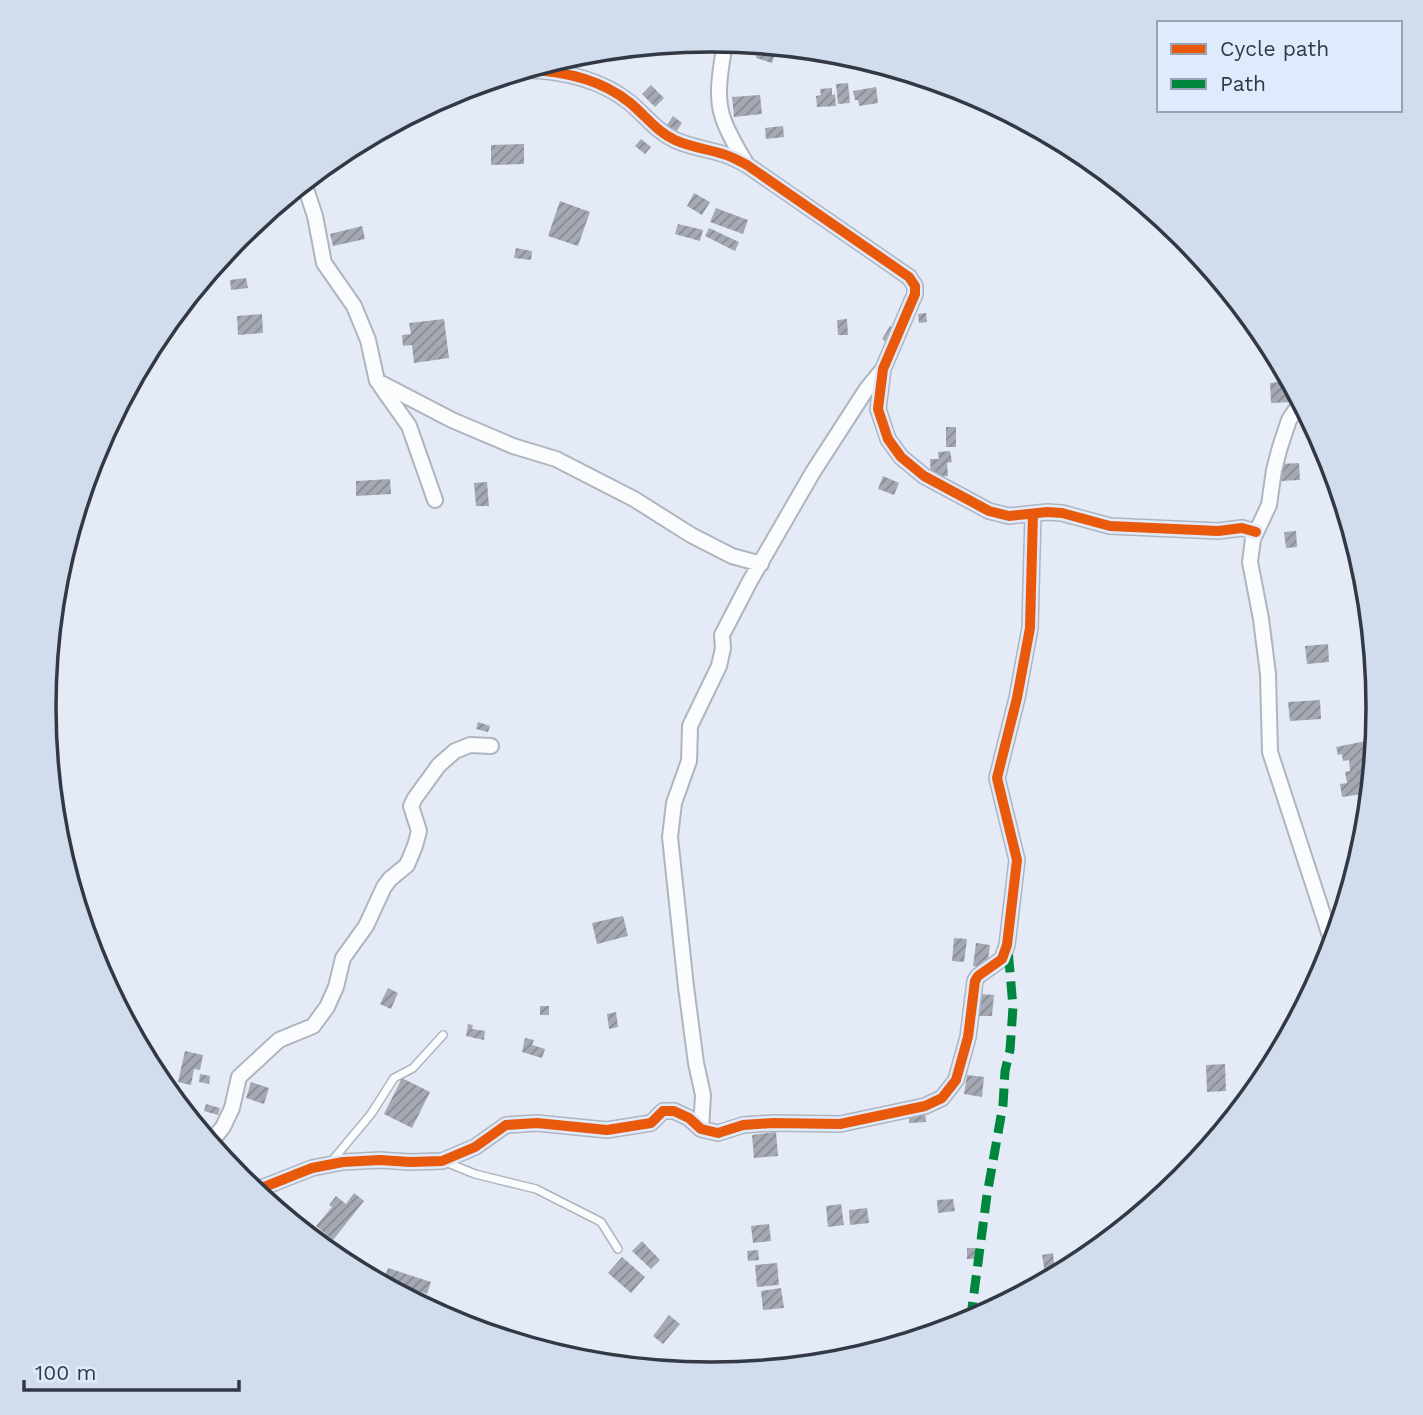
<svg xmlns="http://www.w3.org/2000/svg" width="1423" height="1415" font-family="'Work Sans',sans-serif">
  <defs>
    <pattern id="building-hatch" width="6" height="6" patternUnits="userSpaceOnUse" patternTransform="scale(1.75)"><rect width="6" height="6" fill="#a4a9b3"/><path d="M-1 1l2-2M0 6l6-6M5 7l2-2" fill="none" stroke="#868b93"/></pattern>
  </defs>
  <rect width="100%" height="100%" fill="#e5ebf6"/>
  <!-- building -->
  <path fill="url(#building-hatch)" d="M760 45 777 48 772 63 756 58Z
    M848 83 850 103 838 104 836 84Z
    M651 85 664 98 655 107 642 94Z
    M876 87 878 103 859 106 858 100H855L853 91Z
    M832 88V95L835 94 836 106 817 107 816 96 821 95 820 89Z
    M760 95 762 114 734 117 732 97Z
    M673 116 682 123 676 132 667 125Z
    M783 126 784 137 766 139 765 128Z
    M641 139 651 147 645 154 635 146Z
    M524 144V164L491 165V145Z
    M694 193 710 202 702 215 687 206Z
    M560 201 590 212 578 246 548 236Z
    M716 208 748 220 743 234 710 222Z
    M678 224 703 230 700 241 675 234Z
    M362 226 365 239 333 246 330 234Z
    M709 228 739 242 735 251 705 236Z
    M516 248 532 251 531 260 514 258Z
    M246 278 248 288 231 290 230 280Z
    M926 313 927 322 919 323 918 314Z
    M262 314 263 333 238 335 237 316Z
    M444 319 449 358 414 363 412 345 403 346 402 335 411 334 409 323Z
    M847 319 848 335H838L837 320Z
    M890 326 897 331 889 344 882 339Z
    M1289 381 1291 402 1271 403 1270 383Z
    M946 427H956V447H946Z
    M950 451 952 462 947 463 948 476 931 477 930 459H939L938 452Z
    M1299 463 1300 480 1281 481 1280 464Z
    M883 476 899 483 894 495 878 489Z
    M390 479 391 494 356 496V481Z
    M487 482 489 506H476L474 483Z
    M1296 531 1297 547 1286 548 1284 532Z
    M1328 644 1329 662 1307 664 1305 646Z
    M1320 700 1321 719 1290 721 1288 702Z
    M478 722 490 726 488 732 476 729Z
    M1366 741 1368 753 1363 754 1369 793 1342 797 1340 784 1347 783 1345 772 1350 771 1349 760 1343 761 1342 754 1338 755 1336 747Z
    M623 916 628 936 597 944 592 923Z
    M954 938 967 939 964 962 952 961Z
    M976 943 990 945 987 968 973 966Z
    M388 988 398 993 391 1009 380 1004Z
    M979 994 994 995 992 1016H978Z
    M540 1006H549V1015H540Z
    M616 1012 618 1027 609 1029 607 1014Z
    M468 1024 473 1025 472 1029 485 1031 484 1040 466 1036Z
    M525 1038 534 1040 532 1045 545 1049 542 1058 522 1052Z
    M185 1051 203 1055 200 1070 194 1069 191 1085 178 1082Z
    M1225 1064 1226 1091 1207 1092 1206 1065Z
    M200 1074 210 1076 209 1084 199 1082Z
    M967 1075 984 1077 982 1097 964 1094Z
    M402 1078 430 1092 412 1128 384 1114Z
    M251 1082 269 1088 264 1104 246 1098Z
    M206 1104 220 1108 218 1115 204 1111Z
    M925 1110 926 1122 909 1123V1111Z
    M1230 1122 1218 1136V1123Z
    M776 1132 778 1156 754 1158 752 1135Z
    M354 1193 364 1201 333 1240 316 1226 332 1207 329 1205 336 1196 346 1204Z
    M953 1199 955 1211 938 1213 937 1200Z
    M841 1204 844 1225 828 1227 826 1206Z
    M867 1208 869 1223 850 1225 849 1210Z
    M769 1224 771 1241 753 1243 751 1226Z
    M642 1241 660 1260 651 1269 632 1251Z
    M967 1248H975V1259H967Z
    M758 1250 759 1260 748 1261 747 1251Z
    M1053 1253 1055 1272 1045 1273 1042 1255Z
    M622 1257 645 1277 631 1293 608 1273Z
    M777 1263 779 1285 757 1287 755 1265Z
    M388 1268 431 1282 427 1294 384 1280Z
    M781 1288 784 1308 763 1310 761 1291Z
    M669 1315 680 1324 663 1344 653 1336Z
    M908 1330 940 1332 907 1342Z"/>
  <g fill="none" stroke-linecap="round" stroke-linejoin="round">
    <defs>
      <path id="lane" d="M443 1161 475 1174 536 1189 601 1222 618 1249
        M331 1162 371 1114 394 1078 413 1068 443 1035"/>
      <path id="street" d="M725 42C722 64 715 92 722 115 727 133 738 149 747 165
        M527 70C563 71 600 79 629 102 645 115 656 131 675 140 690 147 707 149 723 154 731 156 739 161 747 165L909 277 915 286V294L883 369 878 409 888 439 901 457 924 476 989 511 1009 516 1047 512 1062 513 1110 526 1218 531 1242 528 1256 532
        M304 183 315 216 324 263 354 306 368 340 377 381 452 420 513 446 556 459 634 499 691 535 732 556 761 564
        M380 385 409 426 435 500
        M1301 402 1289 420 1280 447 1274 470 1269 505 1253 539 1250 562 1261 619 1268 674 1270 752 1333 945
        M701 1129 703 1095 696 1063 686 987 670 837 674 803 689 761 690 726 719 666 723 648 722 635 750 581 813 472 866 390 883 369
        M210 1143 223 1127 232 1108 239 1077 279 1040 313 1026 327 1007 336 987 343 958 366 926 384 887 390 879 407 865 415 846 419 831 411 806 415 798 439 765 455 751 470 745 491 746
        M254 1191 312 1168 343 1162 380 1160 410 1162 442 1161 475 1147 506 1125 537 1123 607 1130 651 1123 663 1111H674L689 1118 701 1129 718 1133 743 1125 773 1123 840 1124 925 1106 942 1098 956 1080 968 1037 975 981 978 976 1002 959 1007 945 1017 860 997 778 1017 698 1030 628 1033 514"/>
    </defs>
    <!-- lane casing -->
    <use href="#lane" stroke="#afb5be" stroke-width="10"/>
    <!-- street casing -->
    <use href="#street" stroke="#afb5be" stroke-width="18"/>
    <!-- lane -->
    <use href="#lane" stroke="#fbfcfe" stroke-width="7"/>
    <!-- street -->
    <use href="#street" stroke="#fbfcfe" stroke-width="14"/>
    <!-- quiet -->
    <path stroke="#00873e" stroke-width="9" stroke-dasharray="18 9" stroke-linecap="butt" d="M974 1320 972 1308 987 1195 1003 1105 1005 1071 1010 1050 1013 1007 1008 949"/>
    <defs>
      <path id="cycleway" d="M527 70C563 71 600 79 629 102 645 115 656 131 675 140 690 147 707 149 723 154 731 156 739 161 747 165L909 277 915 286V294L883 369 878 409 888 439 901 457 924 476 989 511 1009 516 1047 512 1062 513 1110 526 1218 531 1242 528 1256 532
        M254 1191 312 1168 343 1162 380 1160 410 1162 442 1161 475 1147 506 1125 537 1123 607 1130 651 1123 663 1111H674L689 1118 701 1129 718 1133 743 1125 773 1123 840 1124 925 1106 942 1098 956 1080 968 1037 975 981 978 976 1002 959 1007 945 1017 860 997 778 1017 698 1030 628 1033 514"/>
    </defs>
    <!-- cycleway casing -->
    <use href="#cycleway" stroke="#dfeafc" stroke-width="15"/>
    <!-- cycleway -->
    <use href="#cycleway" stroke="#e8590c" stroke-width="10"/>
  </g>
  <!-- crop -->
  <path d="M0 0H1423V1415H0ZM56 707a655 655 0 1 1 1310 0a655 655 0 1 1-1310 0Z" fill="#d1dced" fill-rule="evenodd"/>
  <path fill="none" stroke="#323945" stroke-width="3.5" d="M56 707a655 655 0 1 1 1310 0a655 655 0 1 1-1310 0Z"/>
  <!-- legend -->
  <rect x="1157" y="21" width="245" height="91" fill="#dfeafc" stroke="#9aa3b3" stroke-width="2"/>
  <rect x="1171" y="44" width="35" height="10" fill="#e8590c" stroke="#9aa3b3" stroke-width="2"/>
  <text x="1220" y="56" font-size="21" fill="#323945">Cycle path</text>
  <rect x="1171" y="79" width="35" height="10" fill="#00873e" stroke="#9aa3b3" stroke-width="2"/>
  <text x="1220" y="91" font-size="21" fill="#323945">Path</text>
  <!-- scale -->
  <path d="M24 1380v10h215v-10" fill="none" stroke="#323945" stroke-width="3.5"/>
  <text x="35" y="1380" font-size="21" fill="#323945" stroke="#dfeafc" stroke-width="5" paint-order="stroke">100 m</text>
</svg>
